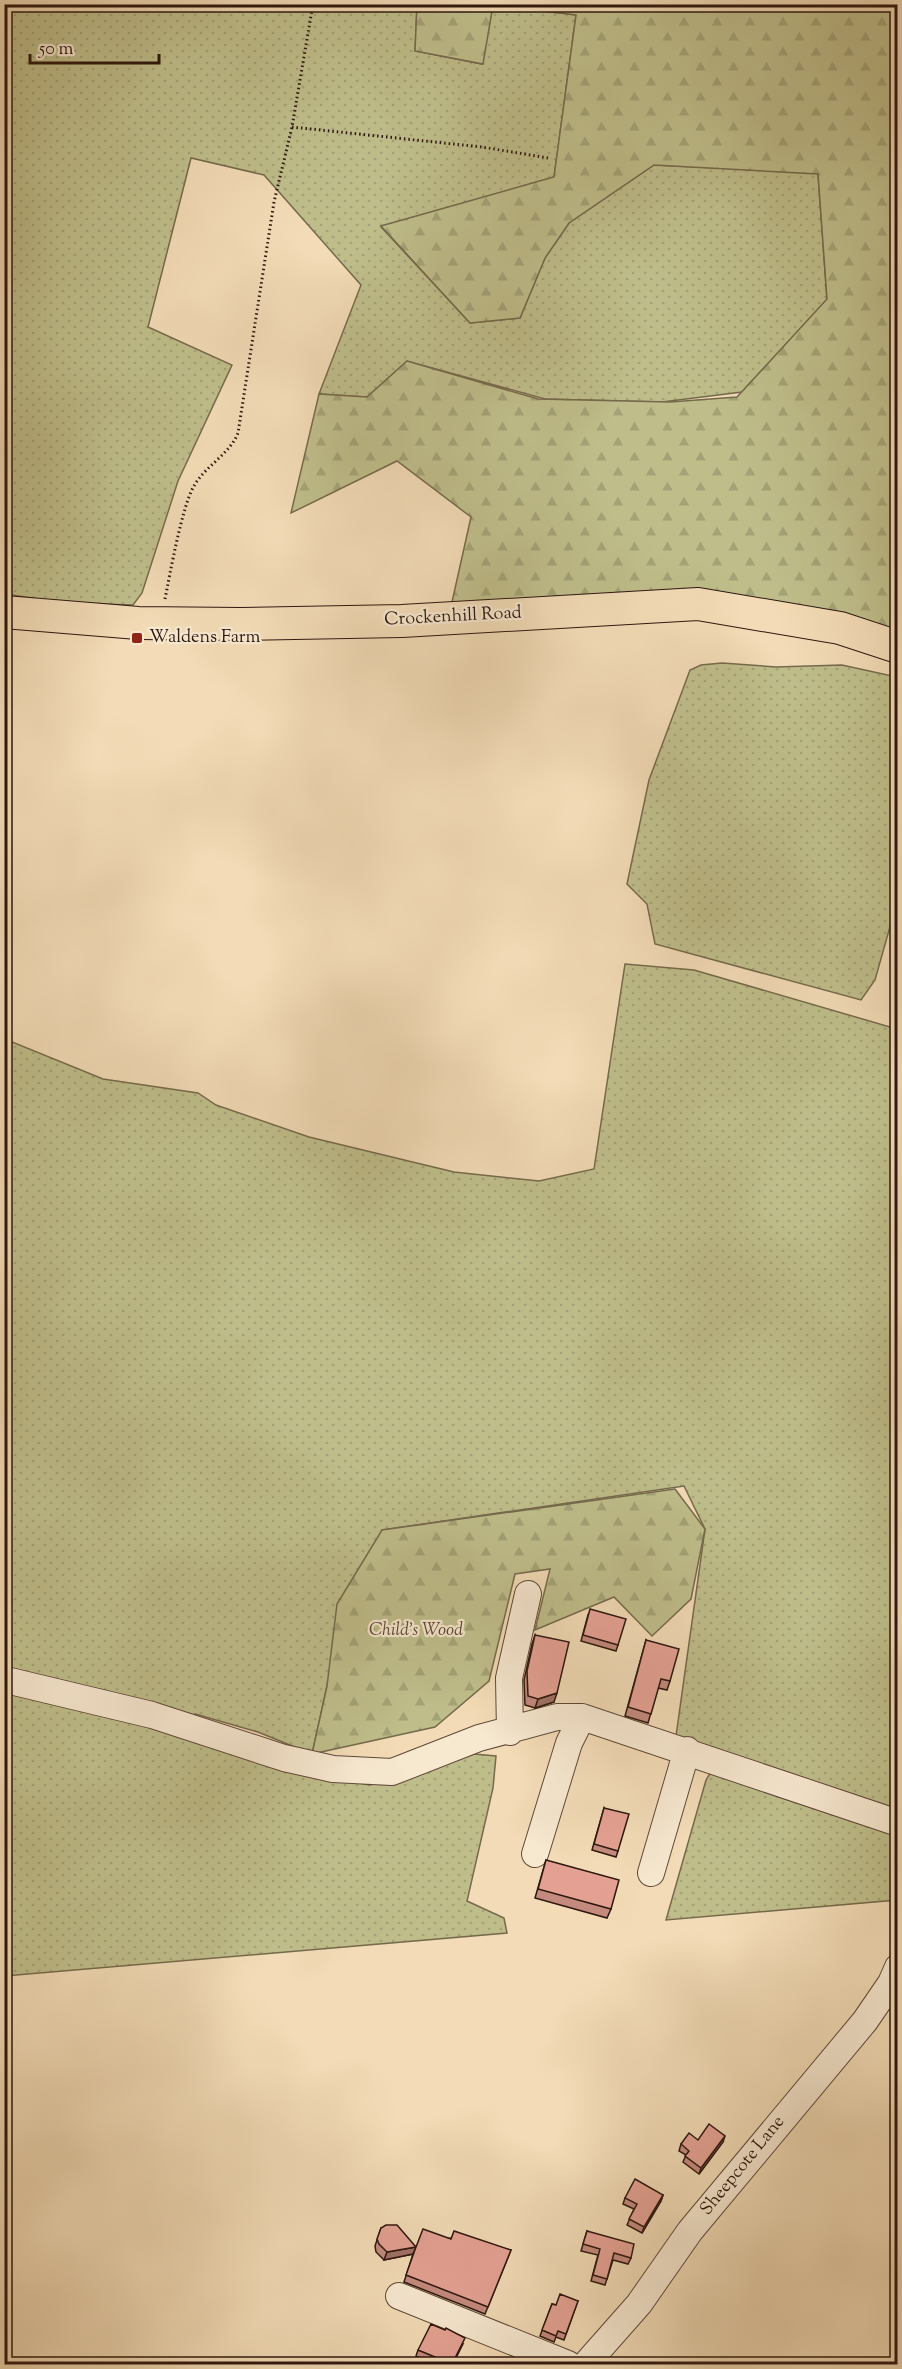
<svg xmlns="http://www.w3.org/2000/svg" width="902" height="2369" font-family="'Sorts Mill Goudy',serif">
  <defs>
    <pattern id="grass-dots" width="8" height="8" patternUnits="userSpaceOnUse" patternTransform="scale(1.5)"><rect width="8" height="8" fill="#bfbe8b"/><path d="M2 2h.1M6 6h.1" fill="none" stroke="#a4a377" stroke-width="1.8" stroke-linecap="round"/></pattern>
    <pattern id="forest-firs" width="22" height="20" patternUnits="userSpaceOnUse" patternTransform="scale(1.5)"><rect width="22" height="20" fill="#bfbe8b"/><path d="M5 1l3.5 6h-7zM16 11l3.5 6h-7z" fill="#a4a377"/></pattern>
  </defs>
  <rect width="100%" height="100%" fill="#f2dbb6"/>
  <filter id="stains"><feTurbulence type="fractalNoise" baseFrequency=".00333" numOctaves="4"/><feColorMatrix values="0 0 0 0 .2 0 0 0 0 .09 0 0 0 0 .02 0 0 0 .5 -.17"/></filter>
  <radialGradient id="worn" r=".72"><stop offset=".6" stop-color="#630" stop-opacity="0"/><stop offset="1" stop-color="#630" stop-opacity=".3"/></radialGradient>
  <!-- grass -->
  <path fill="url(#grass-dots)" stroke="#766a4c" stroke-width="1.5" d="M4 5H417L415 51 482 64 493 5 576 15 554 177 381 227 470 323 520 318 545 258 569 223 654 165 818 173 827 300 742 392 662 402 545 399 407 361 367 397 319 394 361 285 264 175 191 158 148 327 232 365 178 481 142 593 133 605 66 603 5 594Z
    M722 663 776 667 842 665 897 677V902L875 980 861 1000 655 944 647 904 627 884 649 780 690 670 701 665Z
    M625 964 694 970 897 1029V1817L676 1736 705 1529 684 1486 382 1530 327 1686 312 1754 258 1732 195 1714 186 1733 303 1773 370 1785 474 1754 496 1756 493 1788 467 1901 504 1918 507 1933 5 1976V1039L103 1079 198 1093 216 1105 309 1137 454 1172 539 1181 594 1169Z
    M715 1765 897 1833V1900L666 1920 706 1780Z"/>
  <!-- forest -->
  <path fill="url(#forest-firs)" stroke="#766a4c" stroke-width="1.5" d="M417 5H897V643L605 599 452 602 471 517 397 461 291 513 319 394 367 397 407 361 538 399 670 402 737 397 827 299 818 174 654 165 569 223 545 258 520 318 470 323 381 226 554 177 576 15 493 5 483 64 415 51Z
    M675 1489 705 1529 691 1599 652 1636 614 1597 535 1630 550 1569 515 1574 489 1681 435 1727 312 1754 327 1686 337 1604 382 1530Z"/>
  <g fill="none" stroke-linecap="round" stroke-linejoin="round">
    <defs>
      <path id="minor" d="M6 1680 152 1715 284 1758 333 1769 392 1772 479 1738 557 1717H582L898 1823
        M510 1732 509 1678 528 1594
        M535 1854 569 1743 582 1717
        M651 1873 687 1750
        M399 2296 568 2364
        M586 2364 639 2304 690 2231 865 2021 891 1983 898 1967"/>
      <path id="major" d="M4 612 138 623 241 624 402 621 698 604 840 628 898 647"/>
    </defs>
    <!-- minor casing -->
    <use href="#minor" stroke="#5f4838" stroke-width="28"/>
    <!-- major casing -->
    <use href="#major" stroke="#2e170e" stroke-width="34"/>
    <!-- path -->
    <path stroke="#2e170e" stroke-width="3" stroke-dasharray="1.5 3" stroke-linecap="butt" d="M292 127 482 147 548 158
      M165 599C170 574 182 506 194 486 205 466 230 454 238 433L274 202 292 127 313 4"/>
    <!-- minor -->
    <use href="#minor" stroke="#f7e8d0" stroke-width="26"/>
    <!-- major -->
    <use href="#major" stroke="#f2dbb6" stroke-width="32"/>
  </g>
  <!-- wall -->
  <path fill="#c48a7e" stroke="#2e170e" stroke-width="1.5" d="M588 1615 618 1645 616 1651 581 1641Z
    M535 1635 554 1702 535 1708 525 1705 524 1680 532 1644Z
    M646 1640 670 1681 667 1690 658 1688 648 1723 625 1716Z
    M604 1808 618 1851 616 1857 592 1850Z
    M546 1860 611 1909 607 1918 535 1898Z
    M698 2140 723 2142 699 2174 683 2162 686 2155 679 2151 681 2144Z
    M663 2195 661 2201 642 2233 627 2225 634 2209 623 2204 625 2198Z
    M381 2228 416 2247 451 2238 511 2250 485 2314 404 2282 413 2254 384 2260 376 2252 375 2246Z
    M587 2231 631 2258 628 2264 613 2260 605 2285 591 2281 598 2255 581 2251Z
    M578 2301 564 2340 556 2337 554 2342 540 2336 552 2304 556 2305Z
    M463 2344 453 2364H434L416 2356 418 2350Z"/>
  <!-- shaded-wall -->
  <path fill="#a07167" stroke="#2e170e" stroke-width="1.5" d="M557 1693 554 1702 535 1708 538 1699Z
    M725 2136 723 2142 699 2174 701 2168Z
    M663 2195 661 2201 642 2233 644 2227Z
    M416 2247 413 2254 384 2260 387 2252Z"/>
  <!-- building -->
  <path fill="#e4a193" stroke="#2e170e" stroke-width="1.5" d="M590 1609 626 1619 618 1645 583 1635Z
    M535 1635 569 1642 557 1693 538 1699 528 1696 527 1671Z
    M646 1640 679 1649 670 1681 661 1679 651 1714 628 1707Z
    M604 1808 629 1814 618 1851 594 1844Z
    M546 1860 619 1880 611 1909 538 1889Z
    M709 2124 725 2136 701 2168 685 2156 689 2151 681 2144 689 2133 698 2140Z
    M635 2179 663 2195 644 2227 629 2219 637 2204 625 2198Z
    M386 2225H397L416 2247 423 2229 451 2239 454 2231 511 2250 488 2307 406 2275 416 2247 387 2252 379 2244 377 2239 381 2228Z
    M587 2231 634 2244 631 2258 614 2253 607 2279 593 2275 600 2249 583 2244Z
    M560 2294 578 2301 566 2334 558 2331 556 2336 542 2330 552 2304 556 2305Z
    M431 2324 445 2330 446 2328 465 2338 452 2364 418 2350Z"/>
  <!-- markers -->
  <rect fill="#8f2418" stroke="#f7e8d0" stroke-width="2" x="131" y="632" width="12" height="12" rx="3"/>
  <g text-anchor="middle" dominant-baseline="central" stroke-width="4.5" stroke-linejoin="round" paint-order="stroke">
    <!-- street labels -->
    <g font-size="18" fill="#2e170e" stroke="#f7e8d0">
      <text transform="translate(453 617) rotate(-3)">Crockenhill Road</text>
      <text transform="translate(743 2166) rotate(-51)">Sheepcote Lane</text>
    </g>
    <!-- poi labels -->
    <g font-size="18" fill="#2e170e" stroke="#f7e8d0" text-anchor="start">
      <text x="149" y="638">Waldens Farm</text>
    </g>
    <!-- park labels -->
    <g font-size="18" font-style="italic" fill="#5a4934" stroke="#f7e8d0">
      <text x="416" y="1631">Child's Wood</text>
    </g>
  </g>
  <!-- margin -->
  <rect width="902" height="2369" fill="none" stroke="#f2dbb6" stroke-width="24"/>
  <rect x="6" y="6" width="890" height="2357" fill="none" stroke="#2e170e" stroke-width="3"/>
  <rect x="12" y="12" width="878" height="2345" fill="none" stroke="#2e170e" stroke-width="1.5"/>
  <!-- scale -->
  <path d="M30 54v9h129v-9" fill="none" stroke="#2e170e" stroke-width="3"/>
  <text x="39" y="54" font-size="18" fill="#2e170e" stroke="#f7e8d0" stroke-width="4.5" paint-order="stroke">50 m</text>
  <rect width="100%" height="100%" filter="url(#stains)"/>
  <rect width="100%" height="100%" fill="url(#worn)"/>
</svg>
